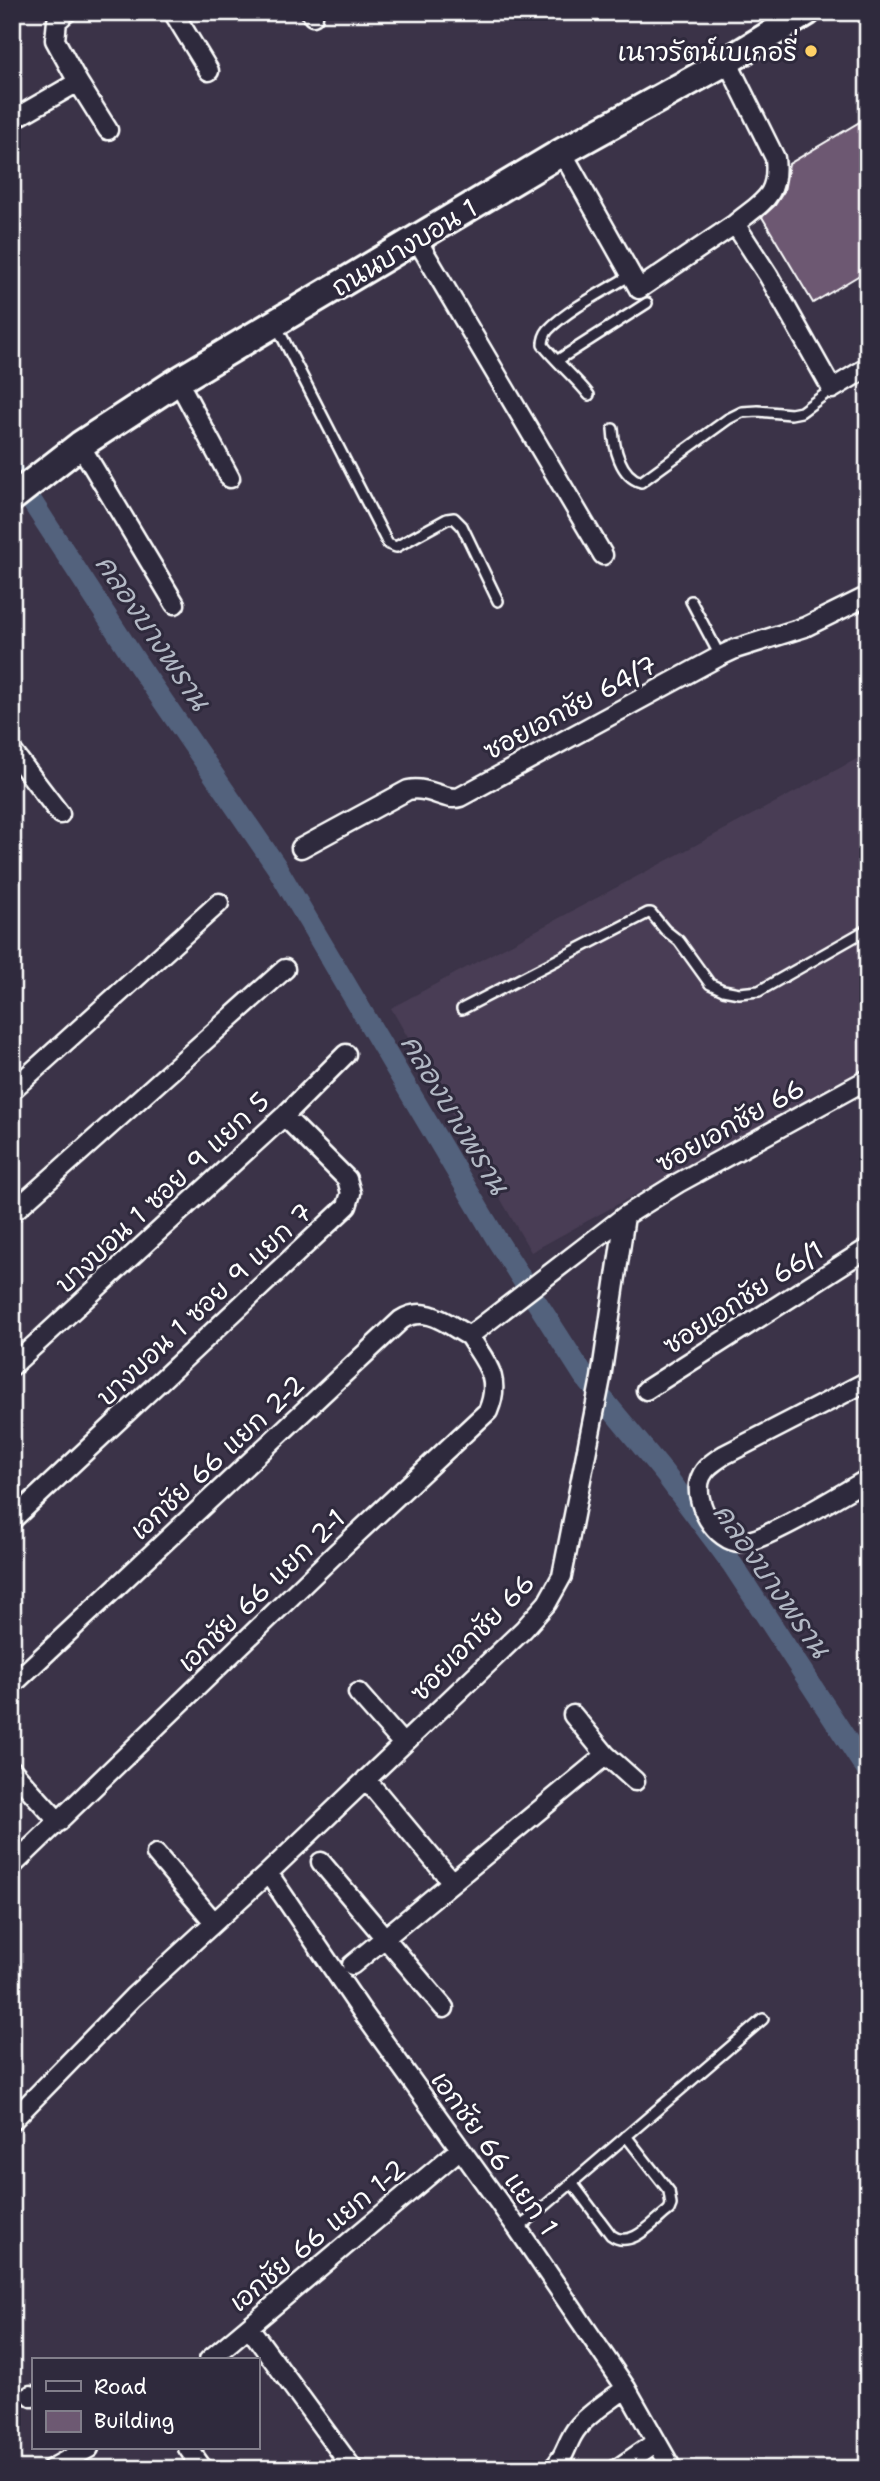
<svg xmlns="http://www.w3.org/2000/svg" width="880" height="2481" font-family="'Shantell Sans','Playpen Sans Thai',sans-serif">
  <rect width="100%" height="100%" fill="#3b3348"/>
  <filter id="ink" filterUnits="userSpaceOnUse"><feTurbulence type="fractalNoise" baseFrequency=".0143" numOctaves="2"/><feDisplacementMap in="SourceGraphic" scale="14" xChannelSelector="R" yChannelSelector="G"/><feConvolveMatrix kernelMatrix="1 2 1 2 8 2 1 2 1" color-interpolation-filters="sRGB"/></filter>
  <g filter="url(#ink)">
    <!-- built -->
    <path fill="#4a3e55" d="M868 753V1066L531 1252 391 1008Z"/>
    <g fill="none" stroke-linecap="round" stroke-linejoin="round">
      <!-- canal -->
      <path stroke="#53627d" stroke-width="21" d="M12 471 139 666 276 866 497 1240 584 1376 665 1474 732 1564 868 1772"/>
    </g>
    <!-- building -->
    <path fill="#6d5972" stroke="#fff" stroke-width="2" d="M868 117V270L813 303 762 217 775 205 784 191 789 164Z"/>
    <g fill="none" stroke-linecap="round" stroke-linejoin="round">
      <defs>
        <path id="lane" d="M276 325 388 544 396 547 447 519 454 518 462 526 498 601
          M558 360 647 303
          M589 395C575 377 557 363 543 345 543 339 544 335 548 330 567 310 606 290 631 275
          M613 429C614 447 620 476 641 482L728 419 742 412 758 411 791 414 801 412 832 389
          M691 601 720 656
          M462 1009 648 913H651L665 930 679 941 710 984 723 990 739 993 759 991 868 929
          M572 2183 611 2235C631 2250 653 2222 669 2210L671 2205 669 2191 626 2136
          M518 2229 763 2019"/>
        <path id="street" d="M67 12 57 21 55 40 78 82 108 130
          M173 12 209 71
          M311 12 313 16
          M727 61 775 158C779 197 763 201 735 224
          M12 120 78 82
          M562 152 639 289 735 224 768 275 832 389 868 367
          M417 240 603 555
          M178 381 230 478
          M80 445 175 604
          M12 751 60 814
          M301 848 408 790C431 786 445 802 460 797L720 656 735 649 805 627 868 596
          M12 1090 219 903
          M12 1213 285 969
          M469 1336 625 1216
          M12 1366 284 1116 346 1054
          M868 1381 724 1455C715 1461 705 1467 701 1477 691 1499 716 1544 742 1542 767 1541 842 1493 868 1479
          M646 1390 868 1248
          M12 1520 347 1206 351 1193 347 1179 284 1116
          M12 1685 401 1320C426 1304 447 1324 469 1336
          M358 1693 403 1744
          M573 1715 606 1755 635 1781
          M12 1770 59 1822
          M366 1779 452 1882
          M156 1854 214 1922
          M321 1862 444 2008
          M12 1866 335 1554 488 1411C502 1378 486 1363 469 1336
          M268 1873 361 2010 518 2229 626 2388 672 2469
          M352 1965 606 1755
          M12 2121 133 1997 268 1873 524 1629 547 1603 562 1576 601 1378 625 1216 678 1183 868 1079
          M249 2327 353 2469
          M209 2360 459 2150
          M31 2395 33 2397
          M188 2448 203 2469
          M51 2469 89 2448
          M552 2469C567 2456 566 2441 578 2427 590 2412 611 2400 626 2388
          M617 2469 656 2442"/>
        <path id="secondary" d="M12 498 80 445 178 381 562 152 727 61 807 12"/>
      </defs>
      <!-- lane casing -->
      <use href="#lane" stroke="#fff" stroke-width="14"/>
      <!-- street casing -->
      <use href="#street" stroke="#fff" stroke-width="23"/>
      <!-- secondary casing -->
      <use href="#secondary" stroke="#fff" stroke-width="32"/>
      <!-- lane -->
      <use href="#lane" stroke="#2f2a3d" stroke-width="9"/>
      <!-- street -->
      <use href="#street" stroke="#2f2a3d" stroke-width="18"/>
      <!-- secondary -->
      <use href="#secondary" stroke="#2f2a3d" stroke-width="26"/>
    </g>
  </g>
  <!-- markers -->
  <circle fill="#ffd166" stroke="#2f2a3d" stroke-width="2.5" cx="811" cy="51" r="7"/>
  <g text-anchor="middle" dominant-baseline="central" stroke-width="6" stroke-linejoin="round" paint-order="stroke">
    <!-- poi labels -->
    <g font-size="26" fill="#fff" stroke="#2f2a3d" text-anchor="end">
      <text x="797" y="51">เนาวรัตน์เบเกอรี่</text>
    </g>
    <!-- street labels -->
    <g font-size="26" fill="#fff" stroke="#2f2a3d">
      <text transform="translate(404 247) rotate(-31)">ถนนบางบอน 1</text>
      <text transform="translate(570 707) rotate(-28)">ซอยเอกชัย 64/7</text>
      <text transform="translate(730 1125) rotate(-29)">ซอยเอกชัย 66</text>
      <text transform="translate(162 1192) rotate(-43)">บางบอน 1 ซอย 9 แยก 5</text>
      <text transform="translate(743 1297) rotate(-33)">ซอยเอกชัย 66/1</text>
      <text transform="translate(204 1304) rotate(-43)">บางบอน 1 ซอย 9 แยก 7</text>
      <text transform="translate(217 1457) rotate(-43)">เอกชัย 66 แยก 2-2</text>
      <text transform="translate(261 1590) rotate(-44)">เอกชัย 66 แยก 2-1</text>
      <text transform="translate(472 1637) rotate(-46)">ซอยเอกชัย 66</text>
      <text transform="translate(495 2153) rotate(54)">เอกชัย 66 แยก 1</text>
      <text transform="translate(317 2235) rotate(-40)">เอกชัย 66 แยก 1-2</text>
    </g>
    <!-- water labels -->
    <g font-size="28" font-style="italic" fill="#b2b8c4" stroke="#2f2a3d">
      <text transform="translate(153 632) rotate(56)">คลองบางพราน</text>
      <text transform="translate(455 1114) rotate(59)">คลองบางพราน</text>
      <text transform="translate(772 1580) rotate(55)">คลองบางพราน</text>
    </g>
  </g>
  <!-- margin -->
  <rect width="880" height="2481" fill="none" stroke="#2f2a3d" stroke-width="42"/>
  <rect x="21" y="21" width="838" height="2439" fill="none" stroke="#fff" stroke-width="2.5" filter="url(#ink)"/>
  <!-- legend -->
  <rect x="32" y="2358" width="228" height="91" fill="#2f2a3d" stroke="#827f8b" stroke-width="2"/>
  <rect x="46" y="2381" width="35" height="10" fill="#2f2a3d" stroke="#827f8b" stroke-width="2"/>
  <text x="94" y="2394" font-size="21" fill="#ffffff">Road</text>
  <rect x="46" y="2411" width="35" height="21" fill="#6d5972" stroke="#827f8b" stroke-width="2"/>
  <text x="94" y="2428" font-size="21" fill="#ffffff">Building</text>
</svg>
